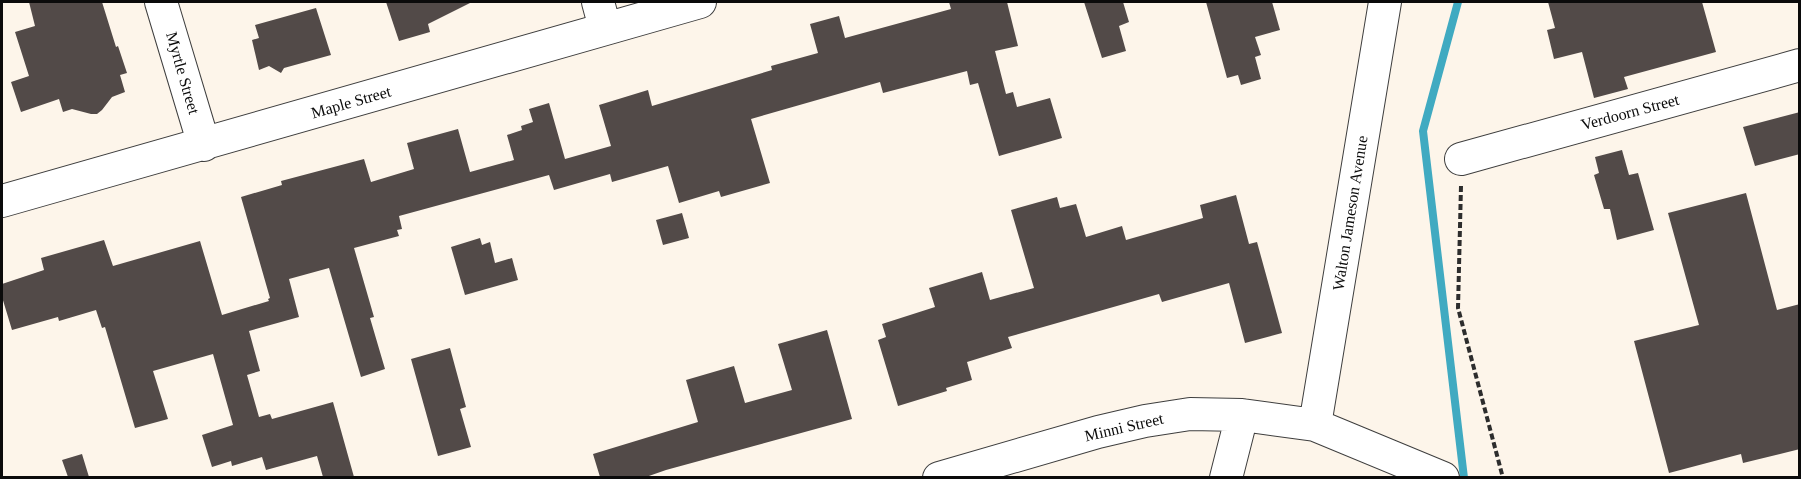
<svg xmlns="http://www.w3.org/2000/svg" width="1801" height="479" font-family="Georgia,serif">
  <rect width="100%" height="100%" fill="#fdf5ea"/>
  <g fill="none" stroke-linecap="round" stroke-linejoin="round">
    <!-- stream -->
    <path stroke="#40aac1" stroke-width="8" d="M1458 2 1423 131 1464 478"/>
  </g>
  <!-- building -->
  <path fill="#524a48" d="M29 2H102L116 47 118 46 127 73 120 75 125 92 112 97 102 110 97 114H91L72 109 63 112 59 99 21 112 11 82 29 76 15 32 35 26Z
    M386 2H472L428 24 430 32 399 41Z
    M949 2H1007L1018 46 995 51 1006 94 1013 92 1017 107 1050 98 1062 138 999 156 978 83 970 85 967 71 883 93 880 82 751 119 770 183 721 197 719 191 679 203 668 166 612 182 610 174 554 190 549 175 399 216 402 229 397 230 399 236 354 248 374 317 370 318 385 369 361 377 329 268 289 279 299 317 249 331 260 371 247 375 259 417 270 414 272 419 333 402 354 477H323L317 456 266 470 262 457 232 466 231 461 212 467 202 435 233 425 213 354 153 371 168 419 135 428 105 327 102 328 96 310 59 321 58 317 12 330 2 297V284L44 270 41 258 104 240 113 266 200 241 222 315 269 301 268 299 270 298 241 197 282 185 281 181 364 159 371 182 414 169 407 143 458 129 470 172 514 160 507 135 522 130 521 126 533 122 529 109 549 103 565 159 611 146 599 105 648 90 652 106 772 70 771 66 818 53 810 24 839 16 845 38 951 9Z
    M1084 2H1123L1129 22 1119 26 1126 51 1102 58Z
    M1206 2H1272L1280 30 1255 37 1261 55 1255 57 1261 79 1241 85 1238 75 1227 78Z
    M1548 2H1702L1716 52 1624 77 1628 89 1594 98 1582 52 1554 59 1547 30 1555 28Z
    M316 8 331 55 284 68 281 73 269 66 259 70 252 40 259 38 255 25Z
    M1800 112V154L1755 166 1743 127Z
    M1622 150 1629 175 1638 173 1654 230 1617 240 1610 209H1604L1594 175 1599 173 1595 157Z
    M1746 193 1777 310 1800 304V449L1743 463 1741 454 1669 473 1634 341 1699 325 1668 213Z
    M1236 195 1249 244 1257 242 1282 333 1245 343 1229 283 1162 302 1159 294 1008 337 1012 348 967 362 972 380 946 388 947 391 898 406 878 340 886 337 882 324 935 307 929 288 982 272 990 300 1034 288 1011 210 1057 197 1060 208 1076 204 1086 237 1122 226 1126 240 1203 218 1200 205Z
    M682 213 689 238 663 245 656 220Z
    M480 238 482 245 490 242 495 263 512 258 518 280 465 295 451 247Z
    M827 330 852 419 666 470 646 477H600L593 454 698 422 686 380 734 366 745 403 792 390 778 344Z
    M450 348 466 407 460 409 471 447 438 456 411 359Z
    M82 454 89 477H68L62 460Z"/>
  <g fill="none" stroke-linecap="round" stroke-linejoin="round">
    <defs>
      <path id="minor" d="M161 2 204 145
        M598 2 605 28
        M1461 159 1800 65
        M2 201 700 2
        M1315 425 1385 2
        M939 478 1098 432 1145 421 1190 414 1242 415 1315 425 1443 478
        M1226 478 1242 415"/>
    </defs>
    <!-- minor casing -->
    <use href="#minor" stroke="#3e3e3e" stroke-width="34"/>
    <!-- path -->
    <path stroke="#2d2d2d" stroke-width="4" stroke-dasharray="6 3" stroke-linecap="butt" d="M1461 186 1458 308 1503 478"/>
    <!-- minor -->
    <use href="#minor" stroke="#fff" stroke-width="32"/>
  </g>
  <g text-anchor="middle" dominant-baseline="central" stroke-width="6" stroke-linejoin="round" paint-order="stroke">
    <!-- street labels -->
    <g font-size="16" fill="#0b0b0b" stroke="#fff">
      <text transform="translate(183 73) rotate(74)">Myrtle Street</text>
      <text transform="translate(351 102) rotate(-16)">Maple Street</text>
      <text transform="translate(1630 112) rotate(-15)">Verdoorn Street</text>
      <text transform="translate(1350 213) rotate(-81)">Walton Jameson Avenue</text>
      <text transform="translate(1124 427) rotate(-13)">Minni Street</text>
    </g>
  </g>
  <!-- border -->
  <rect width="1801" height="479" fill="none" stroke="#0b0b0b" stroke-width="6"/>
</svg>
